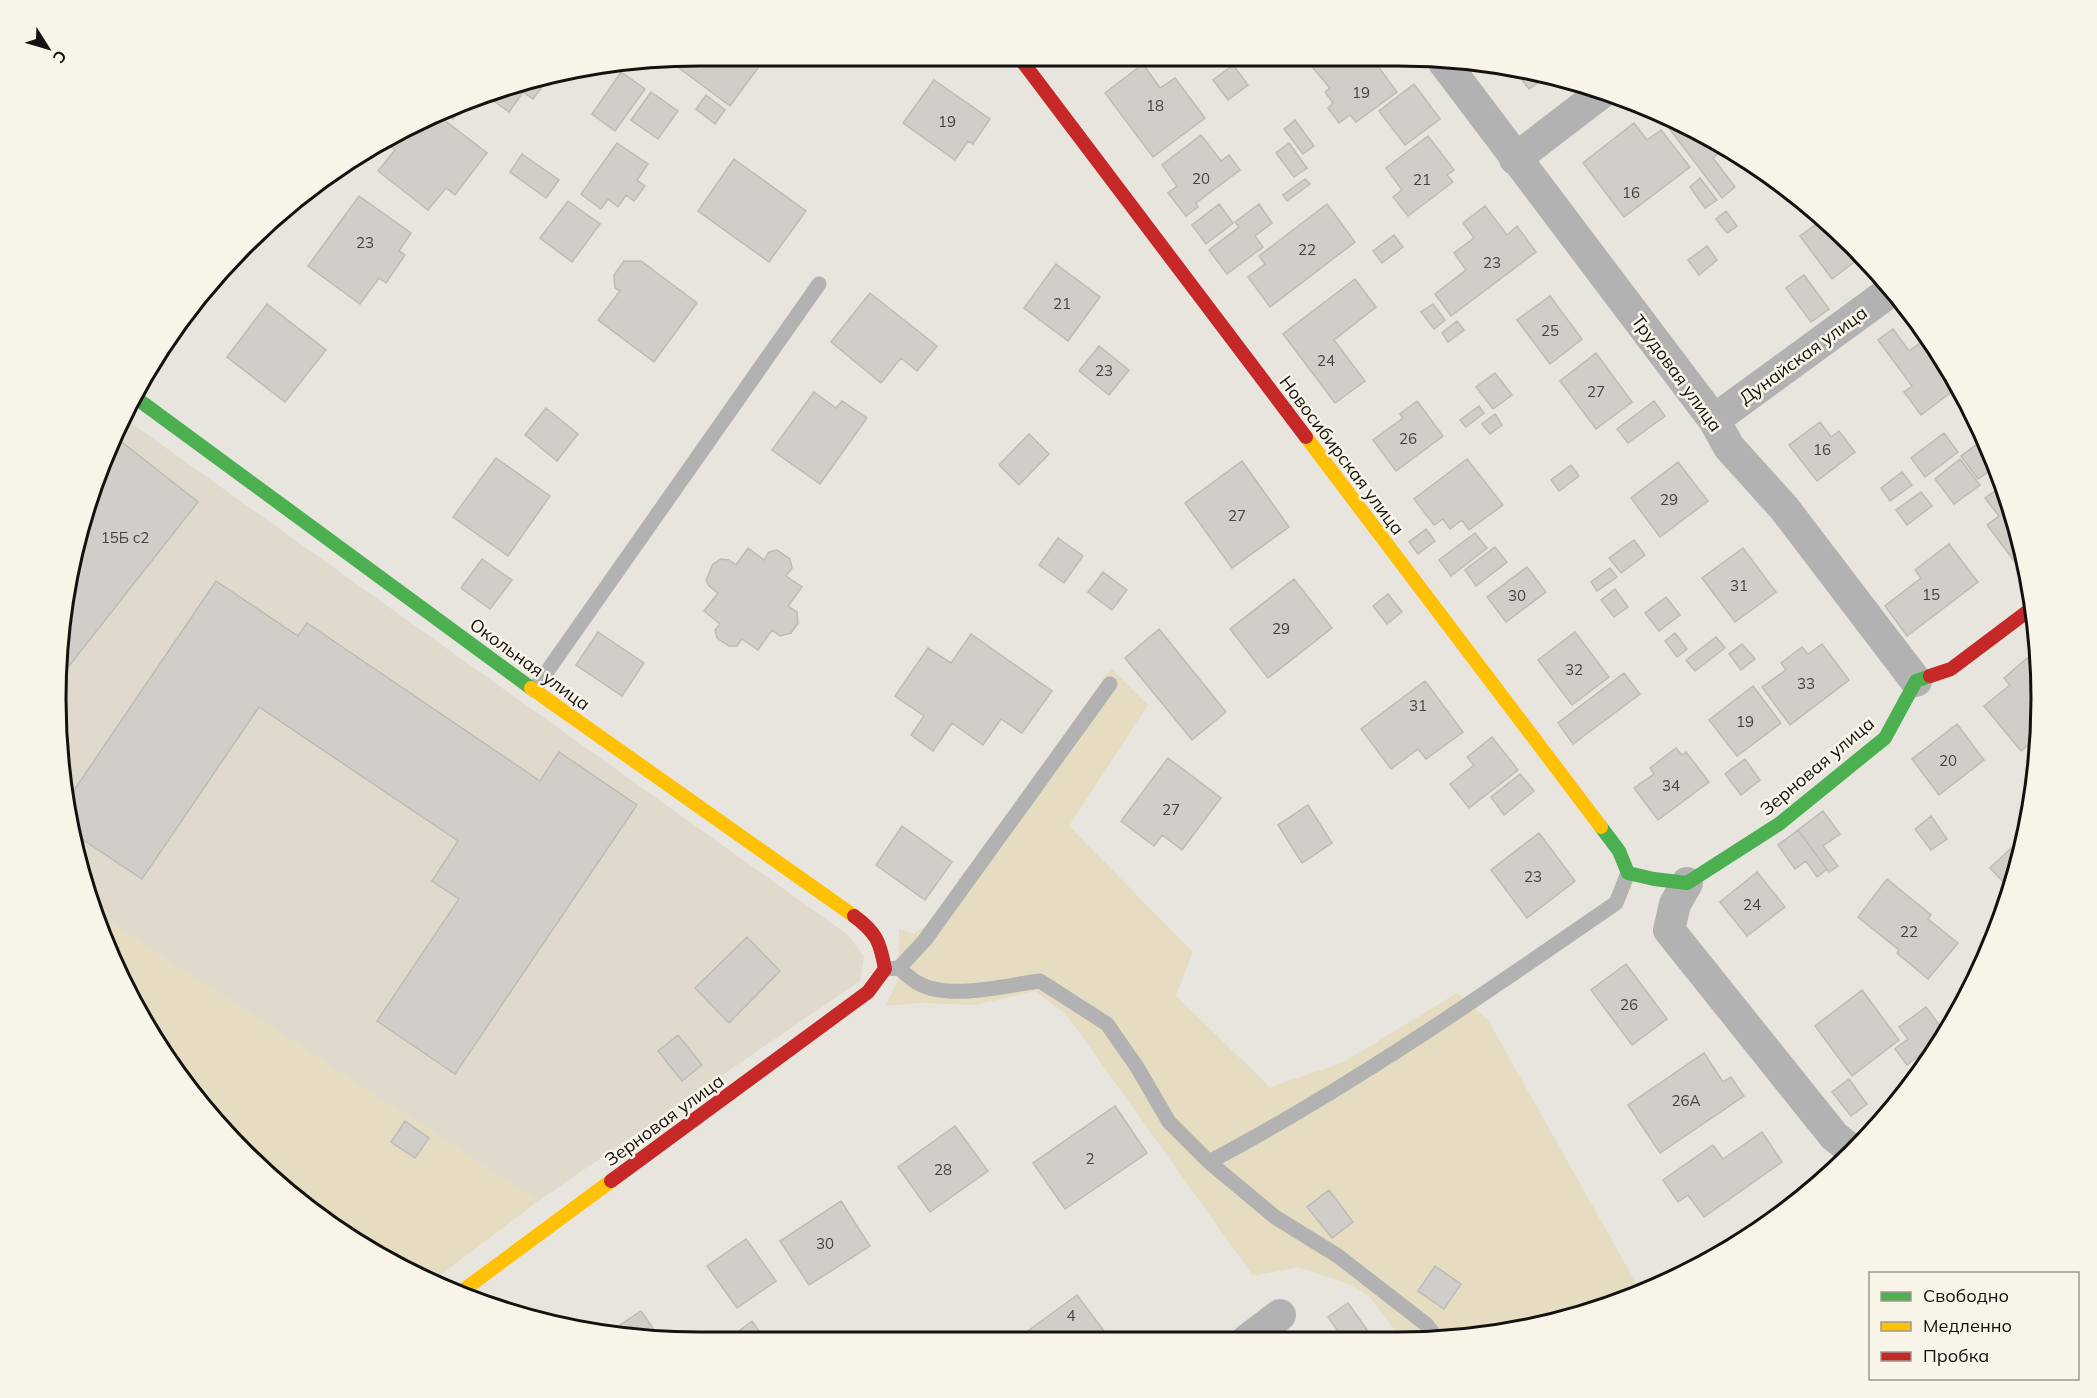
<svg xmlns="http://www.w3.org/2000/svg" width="2097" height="1398" font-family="Mulish,sans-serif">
  <rect width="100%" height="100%" fill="#e8e5de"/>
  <!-- built -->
  <path fill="#dfdacc" d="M124 418 848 935 864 957 860 981 538 1201 94 912 68 825 57 657 68 573 104 453Z"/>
  <!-- green -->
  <path fill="#e5dcc2" d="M1111 668 1148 705 1069 826 1193 952 1176 996 1270 1087 1342 1063 1457 993 1488 1020 1641 1292 1564 1321 1440 1341H1403L1369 1296 1351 1285 1299 1267 1253 1276 1066 1014 1035 991 976 1005 920 1003 885 1006 898 981 899 929 914 934 932 921Z
    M94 912 538 1201 430 1283 415 1276 274 1183 215 1123 142 1021 104 945Z"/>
  <!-- building -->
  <path fill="#d1cec9" stroke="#bdbbb5" stroke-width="1.5" d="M672 61H763L730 106 671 62Z
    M1307 61H1374L1397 92 1356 122 1350 115 1339 123 1328 108 1333 103 1325 92 1330 88Z
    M1143 64 1160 88 1175 78 1205 118 1153 157 1105 93Z
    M1233 65 1248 85 1228 100 1213 80Z
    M1513 68 1547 76 1529 89Z
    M621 72 645 89 615 131 592 114Z
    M550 76 533 99 523 92 509 112 484 94 492 90Z
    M934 80 990 119 973 144 968 141 955 160 903 123Z
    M1414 84 1440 119 1405 145 1379 111Z
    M651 92 678 111 658 139 631 120Z
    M706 95 725 110 715 124 696 109Z
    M462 105 463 106 453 119 445 113Z
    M1656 111 1682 122 1708 139 1719 153 1713 158 1735 187 1722 198Z
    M439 116 487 153 455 195 446 188 428 210 378 171 395 150 385 142Z
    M1295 120 1314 146 1303 154 1284 129Z
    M1634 123 1647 140 1661 130 1690 167 1624 217 1583 163Z
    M1201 135 1221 161 1229 155 1240 170 1196 203 1198 207 1186 216 1168 193 1177 186 1162 165Z
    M1428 136 1454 170 1447 175 1453 182 1408 216 1393 197 1402 190 1386 168Z
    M617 143 648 164 637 180 645 186 634 201 626 195 618 207 608 199 601 209 581 194Z
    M1289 143 1307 168 1294 177 1276 153Z
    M522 154 559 180 546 198 510 172Z
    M353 159 343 172 337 168 341 164Z
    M734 159 806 211 769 262 698 211Z
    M1700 178 1717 200 1705 208 1690 187Z
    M1305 179 1310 184 1287 201 1283 195Z
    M359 196 411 233 399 251 405 255 386 283 379 278 360 304 308 266Z
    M568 201 600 224 572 262 540 238Z
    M1219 204 1233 223 1206 244 1192 225Z
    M1259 204 1272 223 1255 236 1263 247 1227 274 1209 250 1239 227 1235 222Z
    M1327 204 1355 242 1270 307 1248 277 1265 264 1259 256Z
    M1485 206 1507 235 1517 226 1536 252 1451 316 1435 294 1466 270 1454 253 1474 238 1463 223Z
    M1726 211 1737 226 1727 233 1716 219Z
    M1825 218 1861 257 1832 279 1800 236Z
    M1394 235 1403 247 1382 263 1373 251Z
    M1707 246 1717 260 1699 275 1688 260Z
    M624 261H641L697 303 654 362 598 320 620 291 615 288 614 275Z
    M1056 264 1100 297 1068 341 1024 308Z
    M1804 275 1829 309 1811 322 1786 288Z
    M1355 279 1376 307 1334 340 1365 381 1335 403 1283 334Z
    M870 293 937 346 917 371 901 358 881 383 831 342Z
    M1550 296 1582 339 1550 364 1517 320Z
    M267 304 326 350 285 402 227 357Z
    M1433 304 1445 320 1434 329 1421 312Z
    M1457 321 1464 330 1448 342 1442 333Z
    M1893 329 1909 351 1924 340 1958 387 1921 415 1904 392 1912 386 1878 340Z
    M1099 346 1129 370 1109 395 1079 371Z
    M1596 353 1632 402 1596 429 1560 381Z
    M1495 373 1512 395 1493 409 1476 387Z
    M814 392 836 408 842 401 867 418 820 484 772 450Z
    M1417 401 1443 436 1396 471 1373 440 1403 418 1400 414Z
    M1654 401 1665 416 1628 443 1617 429Z
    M1479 406 1484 413 1466 427 1460 420Z
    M546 408 578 434 557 461 525 435Z
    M1495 414 1502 425 1490 434 1482 424Z
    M1820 422 1831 437 1839 431 1855 452 1817 481 1789 445Z
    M1944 433 1958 452 1925 477 1911 458Z
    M1029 434 1049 454 1019 485 999 465Z
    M114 436 198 502 58 680 57 657 68 573 104 453Z
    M1984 439 1995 467 1978 479 1961 456Z
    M496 458 550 496 508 556 453 517Z
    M1467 459 1503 505 1469 530 1462 520 1450 529 1443 519 1434 525 1414 499Z
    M1960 459 1980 485 1954 504 1935 479Z
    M1242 461 1289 527 1232 568 1185 503Z
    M1678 462 1708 501 1660 537 1631 498Z
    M1571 465 1579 476 1559 491 1551 480Z
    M1902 472 1912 485 1890 501 1881 488Z
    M2002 486 2020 533 2025 566 2021 570 1987 525 1999 516 1985 498Z
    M1921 492 1932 506 1907 525 1896 510Z
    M1426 529 1435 541 1418 554 1409 542Z
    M1475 533 1487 548 1451 576 1439 560Z
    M1058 538 1083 556 1064 583 1039 565Z
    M1634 540 1645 555 1621 573 1609 558Z
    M1949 544 1978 582 1907 636 1885 606 1921 578 1915 570Z
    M1495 547 1507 562 1476 586 1465 570Z
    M748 548 764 560 769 552 777 550 790 559 792 568 786 576 802 587 788 606 797 612 798 623 791 633 780 636 772 630 758 650 742 639 737 646H729L717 638 715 630 720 624 704 611 718 593 709 586 706 580 713 564 721 559 729 560 736 565Z
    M1743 548 1776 592 1735 622 1702 578Z
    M482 559 512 580 490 609 461 588Z
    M1527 567 1546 592 1506 622 1487 597Z
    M1610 568 1617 577 1597 591 1591 582Z
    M1103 572 1127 590 1112 610 1088 592Z
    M1294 579 1332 628 1268 678 1230 629Z
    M216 581 298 636 307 623 540 781 559 752 637 805 455 1074 377 1021 459 899 432 881 458 841 259 707 142 879 70 831 66 802Z
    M1615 589 1628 607 1614 617 1601 600Z
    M1388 594 1402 612 1387 624 1373 606Z
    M1666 597 1680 615 1659 631 1645 613Z
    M1159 629 1226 712 1192 740 1125 658Z
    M598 632 644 663 622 696 576 665Z
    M1575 632 1609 677 1572 705 1538 660Z
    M1675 633 1687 649 1677 657 1665 641Z
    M971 634 1052 691 1022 733 1001 719 983 745 952 723 933 751 911 735 924 716 895 696 928 648 951 663Z
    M1716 637 1725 648 1695 671 1686 660Z
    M1742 644 1755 659 1741 670 1729 654Z
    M1822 644 1849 680 1790 725 1762 687 1786 670 1781 663 1802 647 1808 654Z
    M2027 658 2040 673 2037 737 2021 751 1984 706 2010 685 2004 678Z
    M1624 673 1640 694 1573 744 1558 723Z
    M1425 681 1463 732 1426 759 1418 749 1391 769 1361 729Z
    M1753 686 1781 723 1737 756 1709 720Z
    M1957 724 1984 760 1939 795 1912 759Z
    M1492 737 1518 770 1469 808 1450 784 1474 765 1467 757Z
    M1676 748 1682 755 1686 752 1709 782 1658 820 1634 788 1654 774 1650 768Z
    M1168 758 1221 798 1182 850 1162 835 1154 846 1121 821Z
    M1745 759 1760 780 1741 795 1725 774Z
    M1520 774 1534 791 1504 815 1491 797Z
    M1308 805 1332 843 1302 863 1278 825Z
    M1823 811 1840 834 1823 846 1838 866 1829 872 1798 830Z
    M1931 816 1947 839 1931 850 1915 829Z
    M902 826 952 862 925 900 876 865Z
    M1798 830 1827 869 1817 877 1806 861 1795 869 1778 845Z
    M1539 833 1575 881 1527 918 1491 870Z
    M2024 836 2011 890 1990 868Z
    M1757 872 1785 907 1747 936 1720 902Z
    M1887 879 1931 915 1928 919 1958 943 1928 979 1897 953 1899 950 1858 917Z
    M101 935 119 948 111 958 104 945Z
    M747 937 780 971 729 1023 695 988Z
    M1626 964 1667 1019 1632 1045 1591 990Z
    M1862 990 1899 1040 1852 1076 1815 1026Z
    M1926 1007 1946 1034 1907 1065 1895 1049 1908 1039 1899 1027Z
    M678 1035 702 1065 682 1081 658 1051Z
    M1704 1053 1723 1082 1731 1077 1744 1096 1660 1153 1628 1105Z
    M1849 1079 1867 1104 1851 1116 1832 1092Z
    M1115 1106 1147 1153 1065 1209 1033 1163Z
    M405 1121 429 1138 415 1158 391 1142Z
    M955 1126 988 1171 930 1212 898 1167Z
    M1762 1132 1782 1162 1704 1217 1688 1195 1678 1202 1663 1180 1713 1145 1723 1159Z
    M1329 1190 1353 1222 1332 1238 1307 1207Z
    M841 1201 870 1246 809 1285 780 1241Z
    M746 1239 776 1281 737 1308 707 1266Z
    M1435 1266 1461 1284 1444 1309 1418 1291Z
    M1077 1295 1110 1339H1024L1021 1336Z
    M1348 1303 1375 1341H1345L1328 1317Z
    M641 1311 659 1337H615L605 1335Z
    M752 1321 764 1338H730Z"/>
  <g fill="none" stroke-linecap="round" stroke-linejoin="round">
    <!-- lane -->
    <path stroke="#b2b2b2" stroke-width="15" d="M534 690 819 284
      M899 968 925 940 1110 684
      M885 969 899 968C905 973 911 979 918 983 948 1001 1007 985 1040 981L1107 1024 1137 1067 1169 1122 1209 1162 1275 1217 1338 1256 1427 1325 1439 1341
      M1209 1162C1351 1087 1484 994 1616 903L1628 873"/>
    <!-- street -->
    <path stroke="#b2b2b2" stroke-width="32" d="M1443 61 1714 420 1729 447 1784 508 1916 681
      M1515 159 1605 90
      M1714 420 1892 290
      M1687 883 1675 904 1669 930 1834 1136 1853 1151
      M1247 1340 1280 1315"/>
    <!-- fast -->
    <path stroke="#4caf50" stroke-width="14" d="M136 398 531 688
      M1601 827 1619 851 1628 873 1654 879 1687 883 1779 824 1885 738 1916 681 1930 676"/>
    <!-- slow -->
    <path stroke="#ffc107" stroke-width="14" d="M1306 437 1601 827
      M531 688 854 916
      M458 1294 611 1181"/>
    <!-- jam -->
    <path stroke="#c62828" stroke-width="14" d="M1022 61 1306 437
      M1930 676 1951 669 2032 608
      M611 1181 868 992 885 969C880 942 877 933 854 916"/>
  </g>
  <g text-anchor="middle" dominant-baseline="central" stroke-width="5" stroke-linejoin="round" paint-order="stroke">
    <!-- number labels -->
    <g font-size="15" fill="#45433f">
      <text x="1361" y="92">19</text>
      <text x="1155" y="105">18</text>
      <text x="947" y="121">19</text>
      <text x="1201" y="178">20</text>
      <text x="1422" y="179">21</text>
      <text x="1631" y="192">16</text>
      <text x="365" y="242">23</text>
      <text x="1307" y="249">22</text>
      <text x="1492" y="262">23</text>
      <text x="1062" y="303">21</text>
      <text x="1550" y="330">25</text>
      <text x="1326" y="360">24</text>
      <text x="1104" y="370">23</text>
      <text x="1596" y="391">27</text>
      <text x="1408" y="438">26</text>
      <text x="1822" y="449">16</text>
      <text x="1669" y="499">29</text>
      <text x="1237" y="515">27</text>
      <text x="125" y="537">15Б с2</text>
      <text x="1739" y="585">31</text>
      <text x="1931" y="594">15</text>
      <text x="1517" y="595">30</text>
      <text x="1281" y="628">29</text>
      <text x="1574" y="669">32</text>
      <text x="1806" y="683">33</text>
      <text x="1418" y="705">31</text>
      <text x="1745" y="721">19</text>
      <text x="1948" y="760">20</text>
      <text x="1671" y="785">34</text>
      <text x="1171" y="809">27</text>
      <text x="1533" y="876">23</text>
      <text x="1752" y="904">24</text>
      <text x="1909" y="931">22</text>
      <text x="1629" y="1004">26</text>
      <text x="1686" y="1100">26А</text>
      <text x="1090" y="1158">2</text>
      <text x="943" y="1169">28</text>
      <text x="825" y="1243">30</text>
      <text x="1071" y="1315">4</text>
    </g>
    <!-- street labels -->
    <g font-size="18" fill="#14120e" stroke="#f8f4e8">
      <text transform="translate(1803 355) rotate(-36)">Дунайская улица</text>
      <text transform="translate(1677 373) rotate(54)">Трудовая улица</text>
      <text transform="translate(1342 455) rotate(53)">Новосибирская улица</text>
      <text transform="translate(530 664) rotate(36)">Окольная улица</text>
      <text transform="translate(1817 766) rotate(-40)">Зерновая улица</text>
      <text transform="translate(664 1120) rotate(-36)">Зерновая улица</text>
    </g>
  </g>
  <!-- crop -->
  <path d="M0 0H2097V1398H0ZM699 66H1398A633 633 0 0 1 2031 699V699A633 633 0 0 1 1398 1332H699A633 633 0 0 1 66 699V699A633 633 0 0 1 699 66Z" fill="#f8f4e8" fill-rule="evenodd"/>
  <path fill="none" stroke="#14120e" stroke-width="3" d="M699 66H1398A633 633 0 0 1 2031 699V699A633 633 0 0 1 1398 1332H699A633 633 0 0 1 66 699V699A633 633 0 0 1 699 66Z"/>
  <!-- legend -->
  <rect x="1869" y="1272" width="210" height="108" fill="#f8f4e8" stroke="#9d9a91" stroke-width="1.5"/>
  <rect x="1881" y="1292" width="30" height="9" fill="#4caf50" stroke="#9d9a91" stroke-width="1.5"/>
  <text x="1923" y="1302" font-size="18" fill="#14120e">Свободно</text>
  <rect x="1881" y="1322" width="30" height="9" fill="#ffc107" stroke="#9d9a91" stroke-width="1.5"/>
  <text x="1923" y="1332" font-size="18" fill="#14120e">Медленно</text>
  <rect x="1881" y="1352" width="30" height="9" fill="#c62828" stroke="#9d9a91" stroke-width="1.5"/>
  <text x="1923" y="1362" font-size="18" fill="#14120e">Пробка</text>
  <!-- north arrow -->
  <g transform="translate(48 48) rotate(127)" stroke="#f8f4e8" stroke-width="4.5" paint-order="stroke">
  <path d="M0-4.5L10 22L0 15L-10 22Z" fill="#14120e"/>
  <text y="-9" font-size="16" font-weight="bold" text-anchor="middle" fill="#14120e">С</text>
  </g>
</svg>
